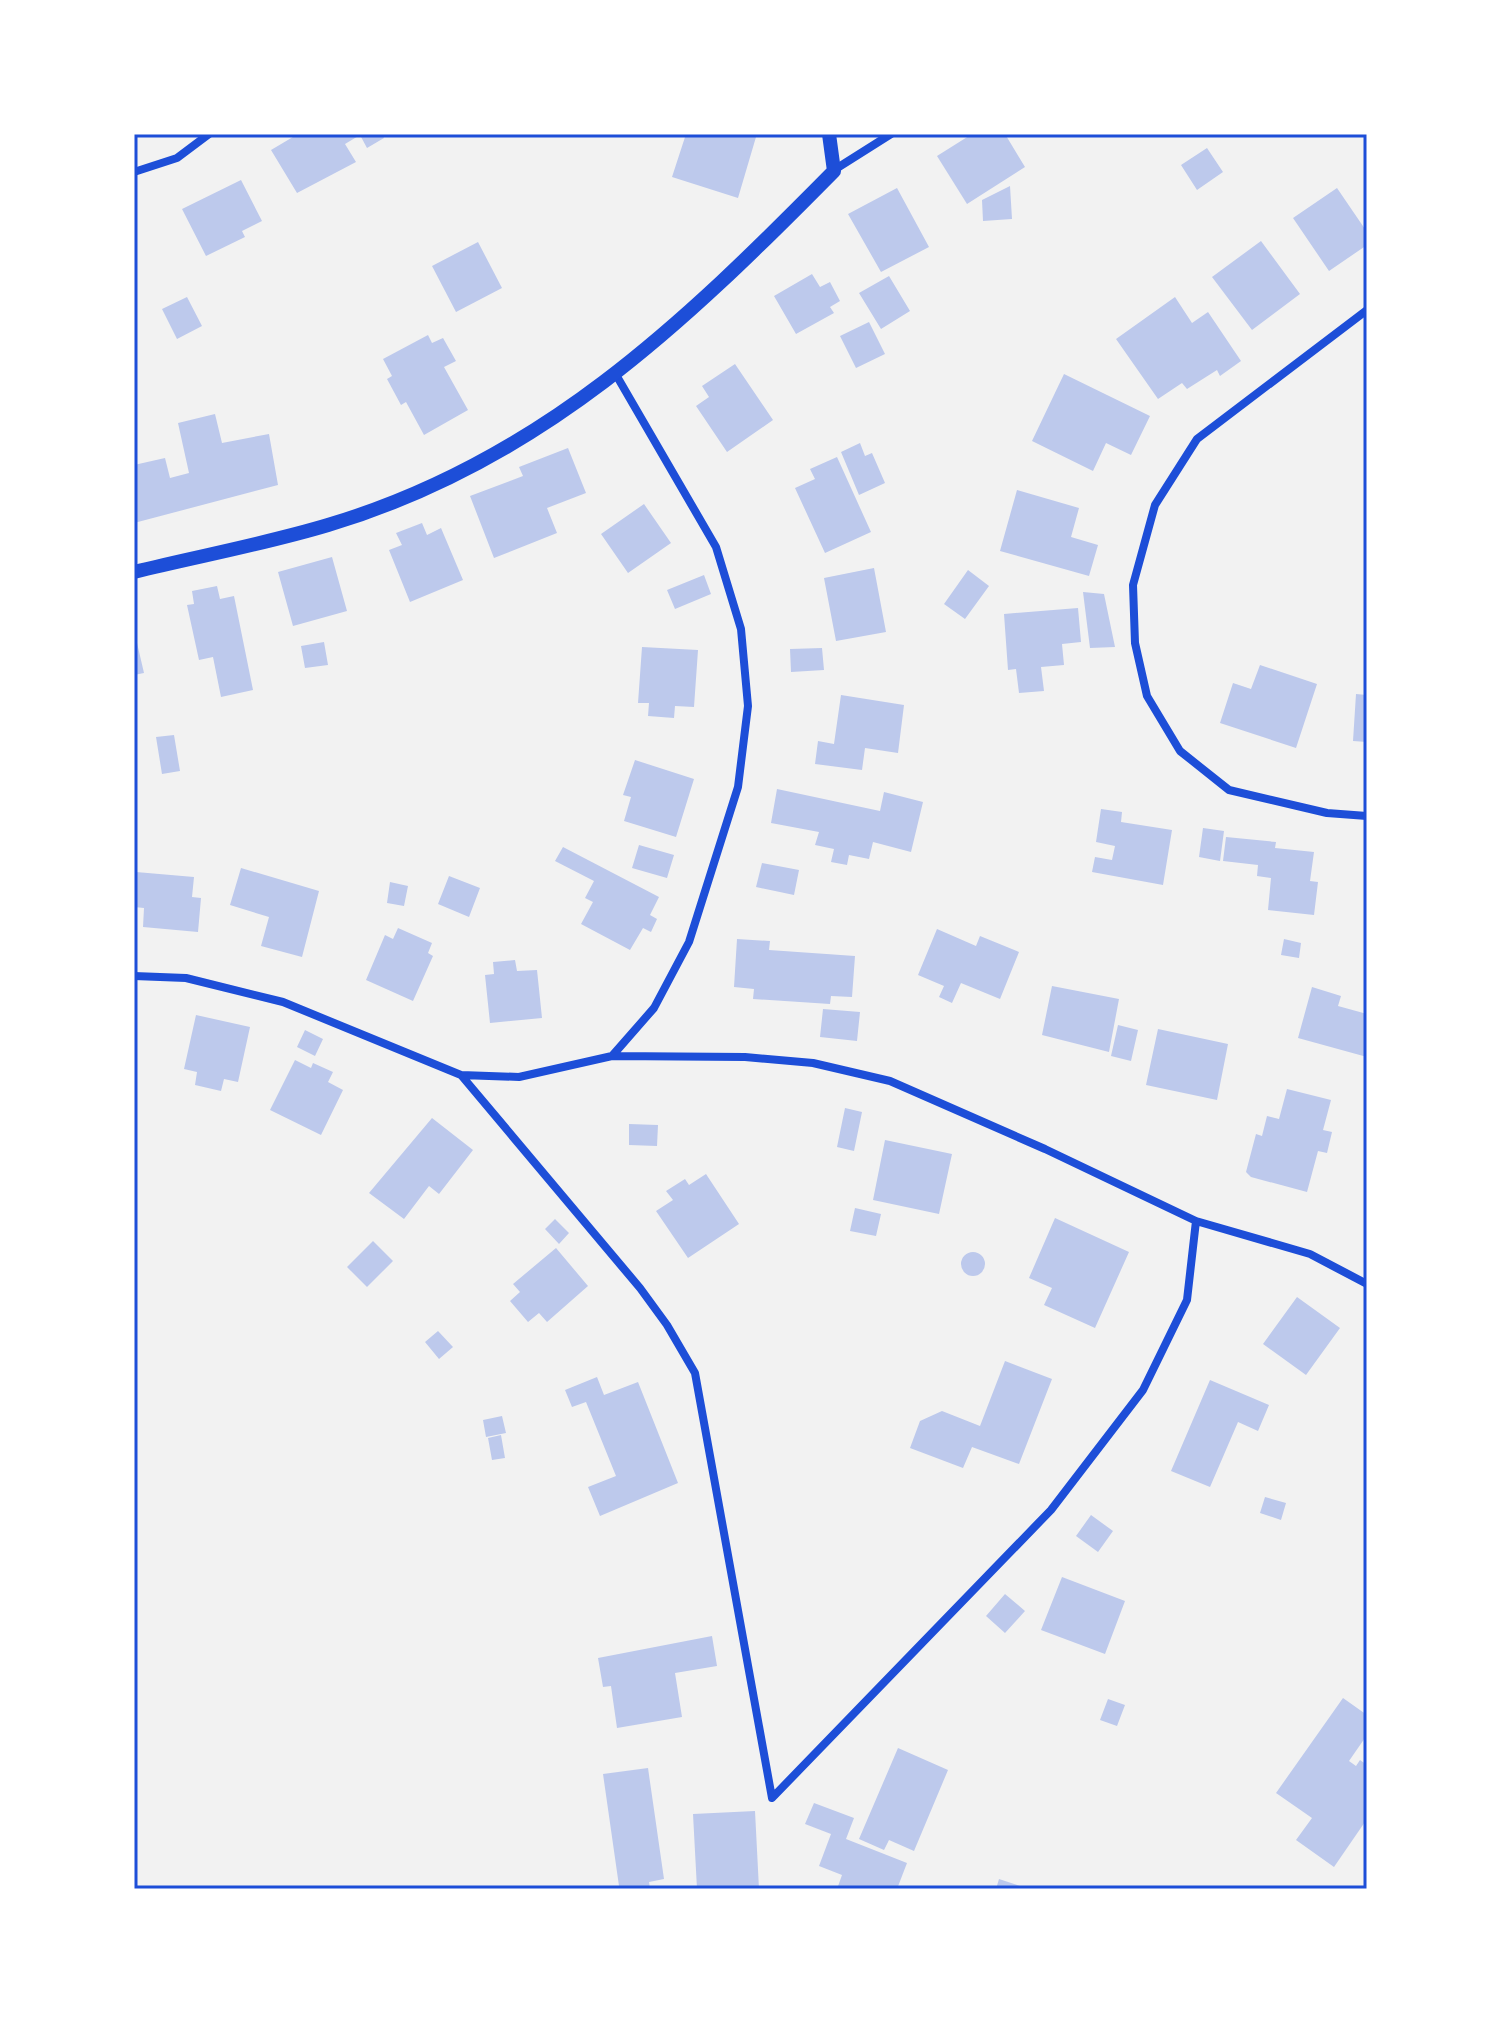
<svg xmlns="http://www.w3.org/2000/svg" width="1501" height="2023" font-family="'Open Sans',sans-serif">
  <rect width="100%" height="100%" fill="#f2f2f2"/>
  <!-- building -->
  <path fill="#bdc9ec" d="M298 134H382L384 138 367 148 360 135 345 144 356 162 297 193 271 150Z
    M686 134 756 137 738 198 672 177Z
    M972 134H1005L1025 167 967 204 937 156Z
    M1207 148 1223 172 1197 190 1181 165Z
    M241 180 262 221 242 231 245 237 206 256 182 209Z
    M1010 186 1012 219 983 221 982 200Z
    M897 188 929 247 881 272 848 214Z
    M1337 188 1367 232V245L1329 271 1293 218Z
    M1261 241 1300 294 1252 330 1212 277Z
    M478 242 502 288 456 312 432 266Z
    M812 274 820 287 830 282 840 301 830 307 834 313 796 334 774 296Z
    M889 276 910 311 881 329 859 293Z
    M187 297 202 326 177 339 162 309Z
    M1175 297 1192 323 1208 312 1241 361 1220 376 1217 370 1187 389 1182 383 1158 399 1116 339Z
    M869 322 885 354 856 368 840 336Z
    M428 335 432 343 443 338 456 361 444 367 468 410 424 435 406 402 401 405 387 379 392 376 383 359Z
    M735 364 773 420 727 452 696 406 709 397 702 386Z
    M1064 374 1150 416 1131 455 1106 443 1093 471 1032 441Z
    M215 414 222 443 269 434 278 485 134 523V465L165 458 170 478 189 473 178 423Z
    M860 443 865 456 872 453 885 483 859 495 841 452Z
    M568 448 586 493 547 508 557 533 494 558 470 496 523 476 519 467Z
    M837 457 871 532 825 553 795 488 815 479 810 469Z
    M1017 490 1079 508 1071 537 1098 545 1089 576 1000 551Z
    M644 504 671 543 628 573 601 534Z
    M422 523 427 535 441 528 463 580 410 602 389 550 402 545 396 533Z
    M332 557 347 611 293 626 278 572Z
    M874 568 886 632 836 641 824 578Z
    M968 570 989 586 965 619 944 604Z
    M704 575 711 594 675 609 667 590Z
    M217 586 220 599 234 596 253 690 221 697 213 657 199 660 187 605 194 604 192 591Z
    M1083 592 1104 594 1115 647 1090 648Z
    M1078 608 1081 642 1062 644 1064 665 1041 667 1044 691 1019 693 1016 669 1008 670 1004 614Z
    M134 630 144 673 134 675Z
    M324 642 328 665 305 668 301 646Z
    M642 647 698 650 694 707 675 706 674 718 648 716 649 703H638Z
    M822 648 824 670 791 672 790 649Z
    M1260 665 1317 684 1296 748 1220 723 1233 683 1251 689Z
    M1356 694 1367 695V742L1353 741Z
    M841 695 904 705 898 753 865 748 862 770 815 764 818 741 834 744Z
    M174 735 180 771 162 774 156 737Z
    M635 760 694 779 676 837 624 821 631 797 623 795Z
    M777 789 880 811 884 792 923 802 911 852 873 842 869 859 849 855 847 865 831 862 834 849 815 845 819 832 771 823Z
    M1101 809 1122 812 1121 822 1172 830 1163 885 1092 872 1095 857 1112 860 1115 846 1096 842Z
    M1203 828 1224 831 1220 861 1199 857Z
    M1226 837 1276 842 1275 848 1314 852 1310 881 1318 882 1314 915 1268 910 1271 878 1257 876 1258 865 1223 861Z
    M639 845 674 855 667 878 632 868Z
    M563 847 659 897 650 915 657 919 651 932 643 928 630 950 581 924 593 902 585 898 594 881 555 861Z
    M762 863 799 870 794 895 756 887Z
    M241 868 319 891 302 957 261 946 269 917 230 905Z
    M136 872 194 877 192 897 201 898 198 932 143 927 144 908 134 907Z
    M449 876 480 888 469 917 438 904Z
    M390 882 408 886 404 906 387 903Z
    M398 928 432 943 428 953 433 956 413 1001 366 980 385 935 393 939Z
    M937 929 976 946 980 936 1019 952 1000 999 961 983 952 1003 939 997 944 986 918 975Z
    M737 939 770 941 769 950 855 956 852 997 831 996 830 1004 753 999 754 989 734 987Z
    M1284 939 1301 943 1299 958 1281 955Z
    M515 960 517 971 537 970 542 1018 490 1023 485 975 494 974 493 962Z
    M1052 986 1119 999 1109 1052 1042 1035Z
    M1312 987 1341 996 1338 1006 1367 1014V1057L1298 1038Z
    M823 1009 860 1012 857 1041 820 1037Z
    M196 1015 250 1027 238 1082 224 1079 221 1091 195 1085 197 1072 184 1069Z
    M1118 1025 1138 1030 1131 1061 1111 1056Z
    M1158 1029 1228 1044 1217 1100 1146 1085Z
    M305 1030 323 1039 315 1056 297 1047Z
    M295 1060 311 1068 313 1063 333 1072 328 1082 343 1090 321 1135 270 1110Z
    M1287 1089 1331 1100 1323 1130 1332 1132 1327 1153 1318 1151 1307 1192 1251 1177 1246 1172 1256 1134 1262 1136 1267 1116 1279 1119Z
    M845 1108 862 1112 854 1151 837 1147Z
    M432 1118 473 1150 439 1194 429 1186 404 1219 369 1193Z
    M629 1124 658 1125 657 1146 629 1145Z
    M885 1140 952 1154 939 1214 873 1200Z
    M706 1174 739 1224 688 1258 656 1211 673 1200 666 1191 685 1179 689 1185Z
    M855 1208 881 1214 876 1236 850 1231Z
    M1055 1218 1129 1252 1095 1328 1044 1305 1052 1288 1029 1278Z
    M555 1219 569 1233 559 1244 545 1229Z
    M373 1241 393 1261 367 1287 347 1267Z
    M556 1248 588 1286 547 1322 539 1313 528 1322 510 1301 520 1292 513 1284Z
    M961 1264a12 12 0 1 1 24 0a12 12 0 1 1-24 0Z
    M1297 1297 1340 1328 1306 1375 1263 1344Z
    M438 1331 453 1347 439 1359 425 1342Z
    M1005 1361 1052 1379 1019 1464 972 1447 963 1468 910 1448 920 1421 942 1411 980 1426Z
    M597 1377 604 1395 638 1382 678 1483 600 1516 588 1487 616 1476 586 1402 572 1407 565 1390Z
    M1210 1380 1269 1405 1258 1431 1238 1422 1210 1487 1171 1471Z
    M502 1416 506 1433 486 1437 483 1420Z
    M501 1435 505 1458 492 1460 488 1438Z
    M1265 1497 1286 1503 1281 1520 1260 1513Z
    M1091 1515 1113 1531 1098 1552 1076 1536Z
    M1062 1577 1125 1601 1105 1654 1041 1630Z
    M1005 1594 1025 1611 1005 1633 986 1616Z
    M712 1636 717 1666 675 1673 682 1717 617 1728 611 1686 603 1687 598 1658Z
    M1343 1698 1367 1715V1735L1349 1761 1356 1766 1360 1760 1367 1765V1819L1334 1867 1296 1840 1312 1818 1276 1793Z
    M1108 1699 1125 1705 1117 1726 1100 1720Z
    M898 1748 948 1770 914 1851 889 1840 884 1850 859 1839Z
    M648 1768 664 1879 649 1882 650 1889H609L619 1886 603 1774Z
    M814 1803 854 1818 846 1839 907 1863 897 1889H837L842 1875 819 1866 831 1834 805 1824Z
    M755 1811 759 1889H697L693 1814Z
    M999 1879 1026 1888 1025 1889H996Z"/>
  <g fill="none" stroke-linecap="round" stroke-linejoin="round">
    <!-- minor -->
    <path stroke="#1d4ed8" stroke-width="8" d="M834 170 891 134
      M134 172 177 158 209 134
      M1367 310 1197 439 1155 505 1133 585 1135 643 1147 696 1180 751 1229 790 1327 813 1367 816
      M134 976 186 978 283 1002 461 1075 519 1077 612 1056 745 1057 813 1063 890 1081 1045 1149 1196 1221 1310 1254 1367 1284
      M612 1056 654 1008 689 942 738 787 748 706 741 629 716 547 615 373
      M461 1075 640 1288 667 1325 695 1373 772 1798 1051 1510 1143 1390 1187 1300 1196 1221"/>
    <!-- tertiary -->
    <path stroke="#1d4ed8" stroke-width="14" d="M134 572C199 556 265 544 328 525 540 462 683 324 834 171L829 134"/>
  </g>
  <!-- border -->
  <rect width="1501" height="2023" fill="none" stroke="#ffffff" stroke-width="272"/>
  <rect x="136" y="136" width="1229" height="1751" fill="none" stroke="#1d4ed8" stroke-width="3"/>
</svg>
